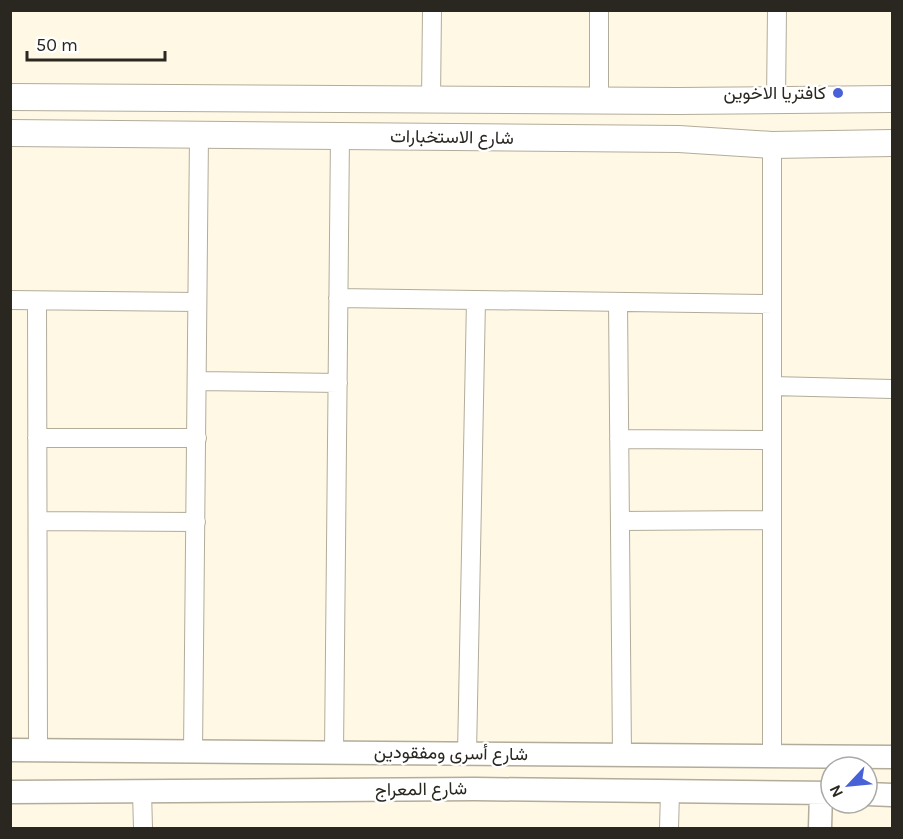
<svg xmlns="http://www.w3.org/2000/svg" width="903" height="839" font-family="Karla,Vazirmatn,sans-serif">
  <rect width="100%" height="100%" fill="#fef8e5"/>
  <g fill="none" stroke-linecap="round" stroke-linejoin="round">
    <defs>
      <path id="minor" d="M599 10V100
        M431 100 432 10
        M776 100 777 10
        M772 145V756
        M338 298 772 304
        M10 300 197 302
        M37 301 38 750
        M618 302 622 755
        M197 381 338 383
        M772 386 892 389
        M37 438H197
        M619 439 772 440
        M38 521 196 522
        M620 521 772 520
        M193 752 199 135
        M334 752 340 135
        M467 754 476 300
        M142 792 143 828
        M669 828 670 792"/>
      <path id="tertiary" d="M10 750 892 757
        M10 792 475 789 831 793
        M867 794 892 795
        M820 828 821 793"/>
      <path id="secondary" d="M10 97 678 101 892 99
        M10 133 679 139 772 145 892 143"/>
    </defs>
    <!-- minor casing -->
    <use href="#minor" stroke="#b2ac9b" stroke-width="20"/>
    <!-- tertiary casing -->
    <use href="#tertiary" stroke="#b2ac9b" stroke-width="25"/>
    <!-- secondary casing -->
    <use href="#secondary" stroke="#b2ac9b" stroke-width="28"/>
    <!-- minor -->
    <use href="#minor" stroke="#fff" stroke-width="18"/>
    <!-- tertiary -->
    <use href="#tertiary" stroke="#fff" stroke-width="22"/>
    <!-- secondary -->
    <use href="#secondary" stroke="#fff" stroke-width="26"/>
  </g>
  <!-- markers -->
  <circle fill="#4961d6" stroke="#fff" stroke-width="2" cx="838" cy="93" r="6"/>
  <g text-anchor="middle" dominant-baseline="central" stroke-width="5" stroke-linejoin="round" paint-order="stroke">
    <!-- poi labels -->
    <g font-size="18" fill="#292720" stroke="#fff" text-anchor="end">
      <text x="826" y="93">كافتريا الاخوين</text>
    </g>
    <!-- street labels -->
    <g font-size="18" fill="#292720" stroke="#fff">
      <text transform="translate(452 137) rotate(1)">شارع الاستخبارات</text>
      <text transform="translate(451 753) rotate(1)">شارع أسرى ومفقودين</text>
      <text transform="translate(421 789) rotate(-1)">شارع المعراج</text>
    </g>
  </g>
  <!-- border -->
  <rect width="903" height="839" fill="none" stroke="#292720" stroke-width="24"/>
  <!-- north arrow -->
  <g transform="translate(849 785) rotate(244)"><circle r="28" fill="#ffffff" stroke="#a9a9a6" stroke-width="1.5"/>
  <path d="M0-4.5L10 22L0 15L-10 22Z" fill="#4961d6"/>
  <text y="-9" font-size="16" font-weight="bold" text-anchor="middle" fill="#292720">N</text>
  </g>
  <!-- scale -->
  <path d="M27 51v9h138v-9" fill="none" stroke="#292720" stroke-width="3"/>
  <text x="36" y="51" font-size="18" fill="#292720" stroke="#ffffff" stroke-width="4.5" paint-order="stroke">50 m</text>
</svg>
